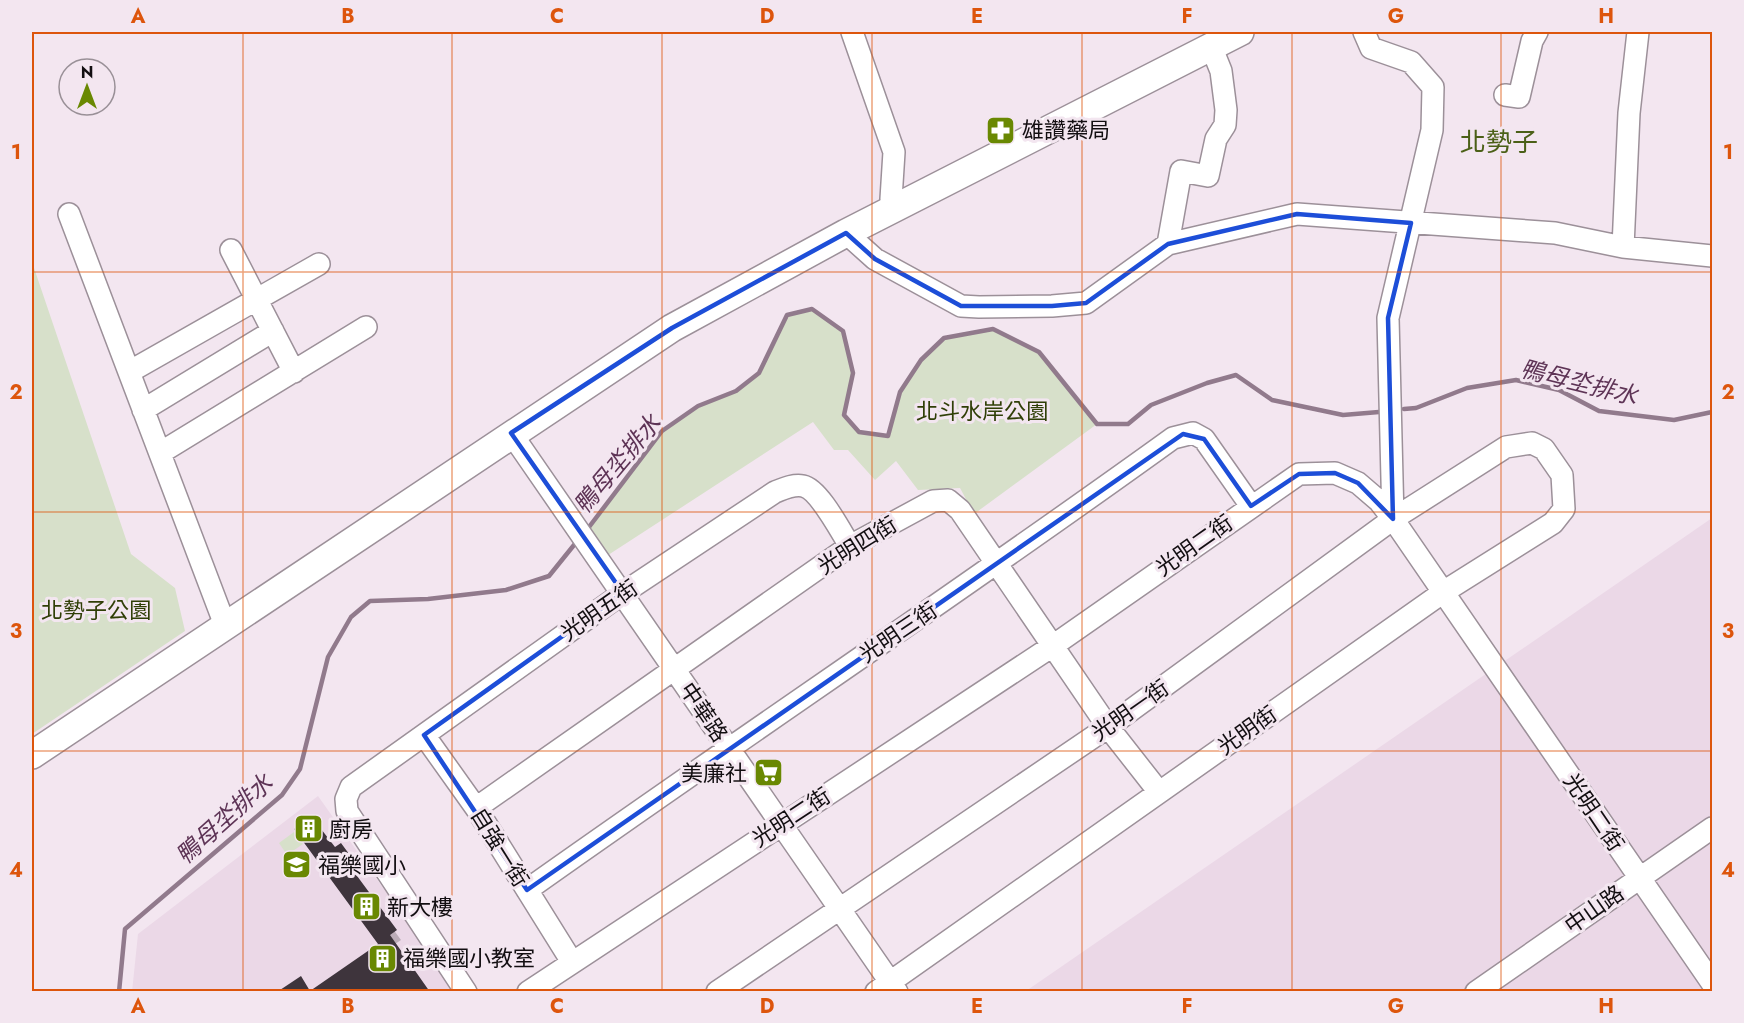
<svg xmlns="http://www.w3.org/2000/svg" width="1744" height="1023" font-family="Jost,'Noto Sans TC',sans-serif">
  <rect width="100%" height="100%" fill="#f3e6f0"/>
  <!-- built -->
  <path fill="#ebd8e7" d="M1712 518V991H1026Z
    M318 796 456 991 132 992 138 934Z"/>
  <!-- green -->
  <path fill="#d7e0ca" d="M32 262 131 554 175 588 185 631 32 734Z
    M812 309 842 332 853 373 844 415 859 432 888 436 900 392 926 355 944 338 993 329 1039 352 1097 424 974 514 960 488 918 490 896 461 875 480 848 450H834L813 422 602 559 584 534 662 431 696 407 736 390 759 373 787 315Z
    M294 832 303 844 287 855 279 843Z"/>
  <!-- shadow -->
  <path fill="#0003" d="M340 845 356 867 350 870 401 940 395 944 379 945 335 849Z"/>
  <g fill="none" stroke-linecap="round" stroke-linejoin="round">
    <!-- stream -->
    <path stroke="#917a8c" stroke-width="4.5" d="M1404 409 1416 408 1467 388 1516 380 1559 390 1599 411 1674 420 1712 412
      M586 531 662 431 698 406 736 391 759 373 787 315 812 309 843 331 853 373 844 415 859 432 888 436 900 392 921 360 944 338 993 329 1039 352 1097 424H1128L1151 405 1207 383 1236 375 1272 400 1343 415 1379 412
      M119 992 125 929 282 795 300 769 328 657 351 617 370 601 428 599 506 590 549 576 574 545"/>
  </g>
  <!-- building -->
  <path fill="#3e343c" d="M311 816 335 847 341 843 352 858 346 861 397 930 390 935 430 992H277L301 976 310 991 378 944 294 829Z"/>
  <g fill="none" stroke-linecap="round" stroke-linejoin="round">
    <defs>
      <path id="minor" d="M852 32 894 152 891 199 895 208
        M1364 32 1371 48 1411 62 1433 87 1432 130 1388 318 1393 519
        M1505 95 1519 97 1532 41 1537 32
        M69 214 225 625
        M846 233 875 259 961 306 979 307 1052 306 1086 303 1168 244 1297 214 1555 233 1623 247 1712 256
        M1168 244 1181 171 1208 176 1216 139 1225 125 1226 110 1221 71 1211 46
        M1623 247 1629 113 1638 32
        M231 250 294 372
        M129 372 319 264
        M143 410 273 331
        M511 433 897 992
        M160 453 366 327
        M424 735 476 808 572 962
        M476 808 850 546 933 501 948 500 960 510 1108 727 1159 792
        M527 890C741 738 960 592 1173 438L1193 433 1204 439 1251 506
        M466 992 347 811 346 799 351 787 623 593 775 492C783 489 793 484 803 486 819 489 841 532 850 546
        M528 992 1054 645 1299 474 1335 473 1358 483 1379 501 1393 519 1712 983
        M717 992 1108 727 1393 519 1506 447 1532 443 1544 449 1562 475 1564 509 1553 523 1445 591 876 992
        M1476 992 1712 828"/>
      <path id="major" d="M32 755 672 328 846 233 1240 32"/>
    </defs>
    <!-- minor casing -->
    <use href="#minor" stroke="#9c9099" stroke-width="24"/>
    <!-- major casing -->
    <use href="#major" stroke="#9c9099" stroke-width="30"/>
    <!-- minor -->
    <use href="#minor" stroke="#fff" stroke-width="21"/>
    <!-- major -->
    <use href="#major" stroke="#fff" stroke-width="27"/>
  </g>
  <!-- marked area -->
  <path fill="none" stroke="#1d4ed8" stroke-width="4.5" stroke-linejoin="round" d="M1297 214 1411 223 1388 318 1393 519 1358 483 1335 473 1299 474 1251 506 1204 439 1183 434 527 890 424 735 623 593 511 433 672 328 846 233 875 259 961 306H1052L1086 303 1168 244Z"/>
  <!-- grid -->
  <path fill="none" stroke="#dd550c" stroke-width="1.5" stroke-opacity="0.55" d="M243 32V992M452 32V992M662 32V992M872 32V992M1082 32V992M1292 32V992M1501 32V992M32 272H1712M32 512H1712M32 751H1712"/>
  <!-- icons -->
  <defs>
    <symbol id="pharmacy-square" viewBox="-11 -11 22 22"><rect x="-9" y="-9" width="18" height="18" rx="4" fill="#698802" stroke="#f3e6f0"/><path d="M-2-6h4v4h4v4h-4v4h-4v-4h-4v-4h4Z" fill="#fff"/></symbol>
    <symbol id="supermarket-square" viewBox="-11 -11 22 22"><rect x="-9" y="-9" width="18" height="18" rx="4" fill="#698802" stroke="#f3e6f0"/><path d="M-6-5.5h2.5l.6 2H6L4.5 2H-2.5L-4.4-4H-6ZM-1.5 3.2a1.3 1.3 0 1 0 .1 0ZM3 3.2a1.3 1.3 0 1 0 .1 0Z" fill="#fff"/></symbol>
    <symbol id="building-square" viewBox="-11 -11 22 22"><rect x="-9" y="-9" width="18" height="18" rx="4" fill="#698802" stroke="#f3e6f0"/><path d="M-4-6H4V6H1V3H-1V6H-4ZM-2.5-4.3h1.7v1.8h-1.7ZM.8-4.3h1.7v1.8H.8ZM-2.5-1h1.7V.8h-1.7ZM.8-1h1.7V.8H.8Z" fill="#fff"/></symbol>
    <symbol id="school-square" viewBox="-11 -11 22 22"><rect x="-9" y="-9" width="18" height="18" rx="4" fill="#698802" stroke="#f3e6f0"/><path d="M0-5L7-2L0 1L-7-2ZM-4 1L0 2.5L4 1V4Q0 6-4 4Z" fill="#fff"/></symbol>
  </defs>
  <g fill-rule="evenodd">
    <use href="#pharmacy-square" x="984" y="114" width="33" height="33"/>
    <use href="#supermarket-square" x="752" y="756" width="33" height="33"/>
    <use href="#building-square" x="292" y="812" width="33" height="33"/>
    <use href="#school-square" x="280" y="848" width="33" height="33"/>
    <use href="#building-square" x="350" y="890" width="33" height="33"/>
    <use href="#building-square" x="366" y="942" width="33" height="33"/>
  </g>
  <g text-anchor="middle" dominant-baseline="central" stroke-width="6" stroke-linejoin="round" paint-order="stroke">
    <!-- poi labels -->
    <g font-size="22" fill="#120e11" stroke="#f3e6f0" text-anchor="start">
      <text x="1022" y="130">雄讚藥局</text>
      <text x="747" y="773" text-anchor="end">美廉社</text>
      <text x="329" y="829">廚房</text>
      <text x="318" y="865">福樂國小</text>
      <text x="387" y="907">新大樓</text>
      <text x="403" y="958">福樂國小教室</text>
    </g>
    <!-- park labels -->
    <g font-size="22" fill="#303f07" stroke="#f3e6f0">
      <text x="982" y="411">北斗水岸公園</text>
      <text x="96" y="610">北勢子公園</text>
    </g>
    <!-- street labels -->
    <g font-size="22" fill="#120e11" stroke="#f3e6f0">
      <text transform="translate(857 545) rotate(-32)">光明四街</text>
      <text transform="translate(1194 545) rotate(-35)">光明二街</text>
      <text transform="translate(599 610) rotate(-35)">光明五街</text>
      <text transform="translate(898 632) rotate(-34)">光明三街</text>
      <text transform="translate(1130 710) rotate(-35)">光明一街</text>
      <text transform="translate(704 712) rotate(56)">中華路</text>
      <text transform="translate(1247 730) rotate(-35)">光明街</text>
      <text transform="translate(1594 812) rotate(56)">光明二街</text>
      <text transform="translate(791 817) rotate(-33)">光明二街</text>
      <text transform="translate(500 847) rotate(58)">自強一街</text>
      <text transform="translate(1594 909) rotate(-35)">中山路</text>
    </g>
    <!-- water labels -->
    <g font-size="24" font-style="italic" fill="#5e3456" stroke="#f3e6f0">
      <text transform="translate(1579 382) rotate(14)">鴨母坔排水</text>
      <text transform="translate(617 464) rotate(-50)">鴨母坔排水</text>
      <text transform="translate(224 819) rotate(-42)">鴨母坔排水</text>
    </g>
    <!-- quarter labels -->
    <g font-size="26" fill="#4b6017" stroke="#f3e6f0">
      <text x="1499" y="142">北勢子</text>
    </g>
  </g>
  <!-- border -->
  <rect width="1744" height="1023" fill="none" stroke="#f3e6f0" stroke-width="66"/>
  <!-- north arrow -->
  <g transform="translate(87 87)"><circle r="28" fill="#f3e6f0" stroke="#999097" stroke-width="1.5"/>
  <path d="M0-4.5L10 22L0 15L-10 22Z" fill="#698802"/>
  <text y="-9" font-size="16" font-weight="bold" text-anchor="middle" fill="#120e11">N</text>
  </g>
  <rect x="33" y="33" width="1678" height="957" fill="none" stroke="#dd550c" stroke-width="2"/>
  <g font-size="20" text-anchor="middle" font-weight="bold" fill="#dd550c">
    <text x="138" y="23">A</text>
    <text x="348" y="23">B</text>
    <text x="557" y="23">C</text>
    <text x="767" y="23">D</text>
    <text x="977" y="23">E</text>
    <text x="1187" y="23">F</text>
    <text x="1396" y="23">G</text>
    <text x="1606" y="23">H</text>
    <text x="16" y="159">1</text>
    <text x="1728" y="159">1</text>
    <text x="16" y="399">2</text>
    <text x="1728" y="399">2</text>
    <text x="16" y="638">3</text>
    <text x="1728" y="638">3</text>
    <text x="16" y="877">4</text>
    <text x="1728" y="877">4</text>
    <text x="138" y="1013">A</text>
    <text x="348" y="1013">B</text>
    <text x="557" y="1013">C</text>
    <text x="767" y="1013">D</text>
    <text x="977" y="1013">E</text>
    <text x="1187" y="1013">F</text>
    <text x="1396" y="1013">G</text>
    <text x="1606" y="1013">H</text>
  </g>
</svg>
